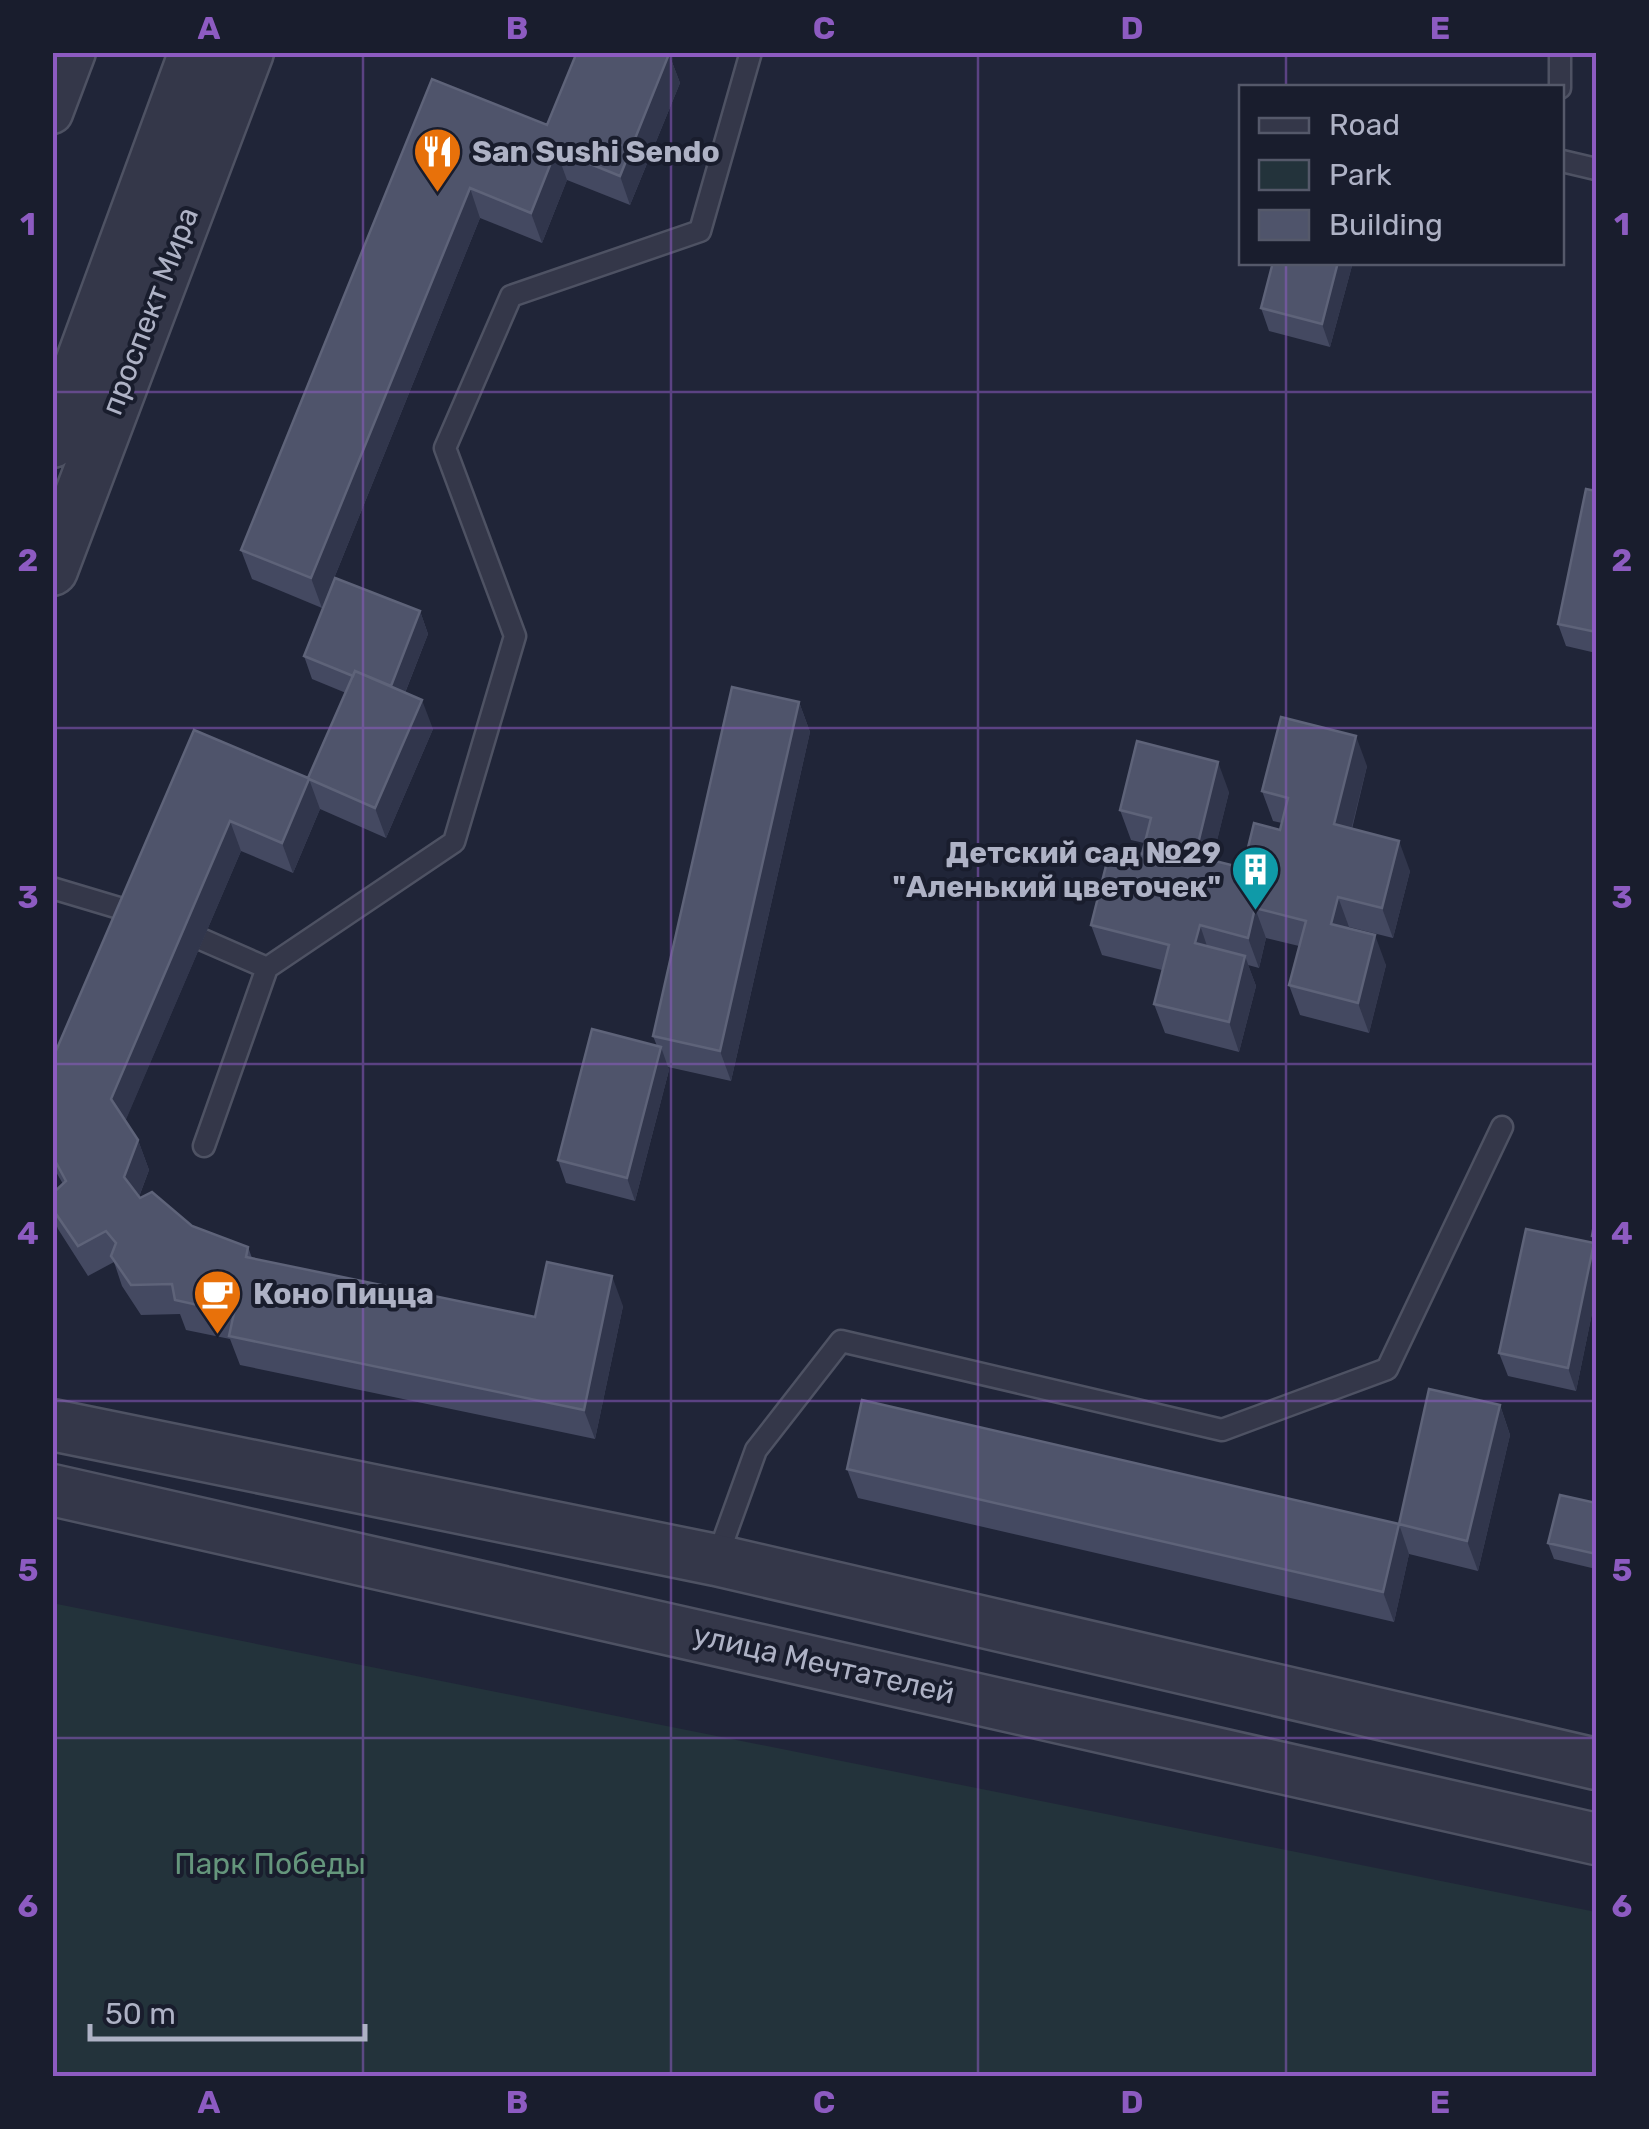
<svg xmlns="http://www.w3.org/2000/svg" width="1649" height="2129" font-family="Rubik,sans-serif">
  <rect width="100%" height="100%" fill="#202538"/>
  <!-- green -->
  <path fill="#23333b" d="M52 1603 1596 1912V2076H53Z"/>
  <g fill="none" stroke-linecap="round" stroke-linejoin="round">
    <defs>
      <path id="service" d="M1560 52V88
        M1562 161 1596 169
        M52 888 139 914
        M203 940 267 968 454 842 515 636 445 448 511 296 700 231 751 52
        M204 1146 267 968
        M717 1558 756 1450 841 1341 1222 1430 1387 1369 1502 1127"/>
      <path id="minor" d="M52 113 75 52"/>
      <path id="tertiary" d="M52 442 195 52
        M52 570 248 52
        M52 1425 716 1560 1596 1764
        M52 1490 1596 1839"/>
    </defs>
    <!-- service casing -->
    <use href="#service" stroke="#4e5263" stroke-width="25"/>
    <!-- minor casing -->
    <use href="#minor" stroke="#4e5263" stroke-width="45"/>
    <!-- tertiary casing -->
    <use href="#tertiary" stroke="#4e5263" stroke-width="55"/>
    <!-- service -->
    <use href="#service" stroke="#343749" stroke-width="20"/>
    <!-- minor -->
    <use href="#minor" stroke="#343749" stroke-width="40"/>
    <!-- tertiary -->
    <use href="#tertiary" stroke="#343749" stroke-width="50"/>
  </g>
  <!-- wall -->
  <path fill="#444961" d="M669 54 680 83 630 205 567 180 542 243 480 218 322 608 252 579 241 550 432 79 547 125Z
    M1353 262 1330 347 1269 331 1261 308Z
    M1596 491V653L1566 646 1558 624Z
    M420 611 428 634 405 693 433 729 386 838 320 809 293 873 241 851 125 1121 138 1140 149 1170 139 1197 192 1226 248 1247 252 1258 535 1317 623 1306 595 1439 240 1365 230 1339 186 1330 180 1314 141 1315 122 1286 114 1262 88 1276 58 1229 52 1214V1194L63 1184 52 1165V1060L194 730 308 778 346 693 312 679 304 656Z
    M799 702 810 732 731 1081 668 1067 669 1070 635 1201 566 1183 558 1160 657 1046 653 1036Z
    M1367 766 1352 829 1410 871 1393 938 1349 927V929L1386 965 1369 1033 1300 1015 1289 985 1299 946 1266 938 1259 968 1248 965 1256 986 1239 1052 1165 1033 1154 1004 1162 970 1102 955 1091 925 1142 854 1144 843 1131 840 1120 810 1229 792 1212 860 1243 868 1280 830 1282 823 1273 821 1262 791Z
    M1596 1213V1294L1576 1391 1508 1376 1499 1353 1594 1243 1592 1236Z
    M1500 1405 1510 1435 1478 1571 1409 1554 1394 1622 858 1498 847 1469 1399 1524Z
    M1596 1503V1569L1554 1559 1548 1543Z"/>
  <!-- shaded-wall -->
  <path fill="#31364c" d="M669 54 680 83 630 205 620 176Z
    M556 150 567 180 542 243 531 213Z
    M470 188 480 218 322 608 311 578Z
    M1338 262H1353L1330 347 1322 324Z
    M420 611 428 634 397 713 389 690Z
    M422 700 433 729 386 838 375 808Z
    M799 702 810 732 731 1081 720 1051Z
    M1356 736 1367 766 1345 854 1334 824Z
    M1218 762 1229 792 1206 886 1195 856Z
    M309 779 320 809 293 873 282 843Z
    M230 821 241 851 122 1129 111 1099Z
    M1399 841 1410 871 1393 938 1382 908Z
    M1338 897 1349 927 1342 954 1331 924Z
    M1255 908 1266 938 1259 968 1248 938Z
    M1200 925 1210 955 1195 943Z
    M1375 935 1386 965 1369 1033 1358 1003Z
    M1245 956 1256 986 1239 1052 1229 1022Z
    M661 1047 669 1070 635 1201 627 1178Z
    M138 1140 149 1170 135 1207 124 1177Z
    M1594 1243 1596 1250V1294L1576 1391 1568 1368Z
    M612 1276 623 1306 595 1439 584 1410Z
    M1500 1405 1510 1435 1478 1571 1467 1541Z
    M1399 1524 1409 1554 1394 1622 1383 1592Z"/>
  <!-- building -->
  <path fill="#4f546b" stroke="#5e6379" stroke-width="2.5" d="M577 52 669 54 620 176 556 150 531 213 470 188 311 578 241 550 432 79 547 125Z
    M1273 262H1338L1322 324 1261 308Z
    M1586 489 1596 491V632L1558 624Z
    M335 578 420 611 391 686 355 671 353 676 304 656Z
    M355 671 422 700 375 808 309 779 282 843 230 821 111 1099 138 1140 124 1177 140 1198 152 1192 192 1226 248 1247 246 1257 535 1317 547 1262 612 1276 584 1410 229 1336 234 1313 175 1300 172 1284 131 1285 111 1256 116 1243 106 1231 78 1246 52 1208V1194L66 1181 52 1155V1060L194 730 308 778Z
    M732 687 799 702 720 1051 653 1036Z
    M1281 717 1356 736 1334 824 1399 841 1382 908 1338 897 1331 924 1375 935 1358 1003 1289 985 1306 921 1255 908 1248 938 1200 925 1195 943 1245 956 1229 1022 1154 1004 1169 945 1091 925 1111 846 1142 854 1151 818 1120 810 1137 741 1218 762 1195 856 1243 868 1254 823 1280 830 1288 798 1262 791Z
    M592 1029 661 1047 627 1178 558 1160Z
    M1596 1213V1238L1592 1236Z
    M1526 1229 1594 1243 1568 1368 1499 1353Z
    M1429 1389 1500 1405 1467 1541 1399 1524Z
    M862 1400 1399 1524 1383 1592 847 1469Z
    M1560 1495 1596 1503V1554L1548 1543Z"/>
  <!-- grid -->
  <path fill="none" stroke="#8d5bc1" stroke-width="2.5" stroke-opacity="0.55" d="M363 52V2076M671 52V2076M978 52V2076M1286 52V88M1286 262V2076M52 392H1596M52 728H1596M52 1064H1596M52 1401H1596M52 1738H1596"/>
  <!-- icons -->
  <defs>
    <symbol id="restaurant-pin" viewBox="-11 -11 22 30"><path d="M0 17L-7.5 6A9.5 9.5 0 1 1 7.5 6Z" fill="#e8710a" stroke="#191d2d"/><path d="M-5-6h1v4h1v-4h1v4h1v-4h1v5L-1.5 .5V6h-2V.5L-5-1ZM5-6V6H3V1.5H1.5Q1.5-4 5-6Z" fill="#fff"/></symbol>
    <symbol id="building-pin" viewBox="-11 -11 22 30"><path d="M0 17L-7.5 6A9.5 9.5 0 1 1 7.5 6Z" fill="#0f9aa8" stroke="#191d2d"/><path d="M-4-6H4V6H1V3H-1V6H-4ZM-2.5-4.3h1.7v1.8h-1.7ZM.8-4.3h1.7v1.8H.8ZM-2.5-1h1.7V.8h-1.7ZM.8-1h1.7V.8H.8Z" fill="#fff"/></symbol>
    <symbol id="cafe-pin" viewBox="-11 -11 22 30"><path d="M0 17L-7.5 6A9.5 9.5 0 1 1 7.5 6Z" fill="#e8710a" stroke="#191d2d"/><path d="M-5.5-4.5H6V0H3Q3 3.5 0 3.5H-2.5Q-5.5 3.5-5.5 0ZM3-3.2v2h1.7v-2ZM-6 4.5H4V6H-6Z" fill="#fff"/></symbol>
  </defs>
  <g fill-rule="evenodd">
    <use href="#restaurant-pin" x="410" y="124" width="55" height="75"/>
    <use href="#building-pin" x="1228" y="842" width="55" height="75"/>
    <use href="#cafe-pin" x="190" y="1266" width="55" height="75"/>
  </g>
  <g text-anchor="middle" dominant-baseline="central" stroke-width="8" stroke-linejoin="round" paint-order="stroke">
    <!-- poi labels -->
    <g font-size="30" font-weight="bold" fill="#aeb2c5" stroke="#191d2d" text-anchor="start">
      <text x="472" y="152">San Sushi Sendo</text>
      <text x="1221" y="853" text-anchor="end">Детский сад №29<tspan x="1221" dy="34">"Аленький цветочек"</tspan></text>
      <text x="253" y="1294">Коно Пицца</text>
    </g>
    <!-- street labels -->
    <g font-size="30" fill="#aeb2c5" stroke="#191d2d">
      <text transform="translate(150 311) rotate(-69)">проспект Мира</text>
      <text transform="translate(824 1664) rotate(13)">улица Мечтателей</text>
    </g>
    <!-- park labels -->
    <g font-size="30" fill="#65967c" stroke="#191d2d">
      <text x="270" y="1864">Парк Победы</text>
    </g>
  </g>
  <!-- border -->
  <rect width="1649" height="2129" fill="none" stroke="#191d2d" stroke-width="110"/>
  <!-- legend -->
  <rect x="1239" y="85" width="325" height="180" fill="#191d2d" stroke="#55596a" stroke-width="2.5"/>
  <rect x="1259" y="118" width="50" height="15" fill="#343749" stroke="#55596a" stroke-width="2.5"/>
  <text x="1329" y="135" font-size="30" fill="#aeb2c5">Road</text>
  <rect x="1259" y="160" width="50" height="30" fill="#23333b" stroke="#55596a" stroke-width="2.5"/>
  <text x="1329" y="185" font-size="30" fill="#aeb2c5">Park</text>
  <rect x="1259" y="210" width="50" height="30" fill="#4f546b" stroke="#55596a" stroke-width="2.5"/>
  <text x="1329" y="235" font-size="30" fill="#aeb2c5">Building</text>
  <!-- scale -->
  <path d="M90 2024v15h275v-15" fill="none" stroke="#aeb2c5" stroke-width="5"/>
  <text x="105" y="2024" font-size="30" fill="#aeb2c5" stroke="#191d2d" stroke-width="8" paint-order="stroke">50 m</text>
  <rect x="55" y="55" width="1539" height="2019" fill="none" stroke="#8d5bc1" stroke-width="4"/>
  <g font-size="32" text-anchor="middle" font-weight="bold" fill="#8d5bc1">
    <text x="209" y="39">A</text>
    <text x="517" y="39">B</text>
    <text x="824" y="39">C</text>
    <text x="1132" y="39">D</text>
    <text x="1440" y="39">E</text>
    <text x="28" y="235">1</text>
    <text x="1622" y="235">1</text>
    <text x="28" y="571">2</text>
    <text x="1622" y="571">2</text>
    <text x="28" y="908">3</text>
    <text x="1622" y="908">3</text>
    <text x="28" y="1244">4</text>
    <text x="1622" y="1244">4</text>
    <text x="28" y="1581">5</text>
    <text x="1622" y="1581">5</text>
    <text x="28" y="1917">6</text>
    <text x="1622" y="1917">6</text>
    <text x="209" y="2113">A</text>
    <text x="517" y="2113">B</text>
    <text x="824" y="2113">C</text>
    <text x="1132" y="2113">D</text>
    <text x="1440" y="2113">E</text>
  </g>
</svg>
